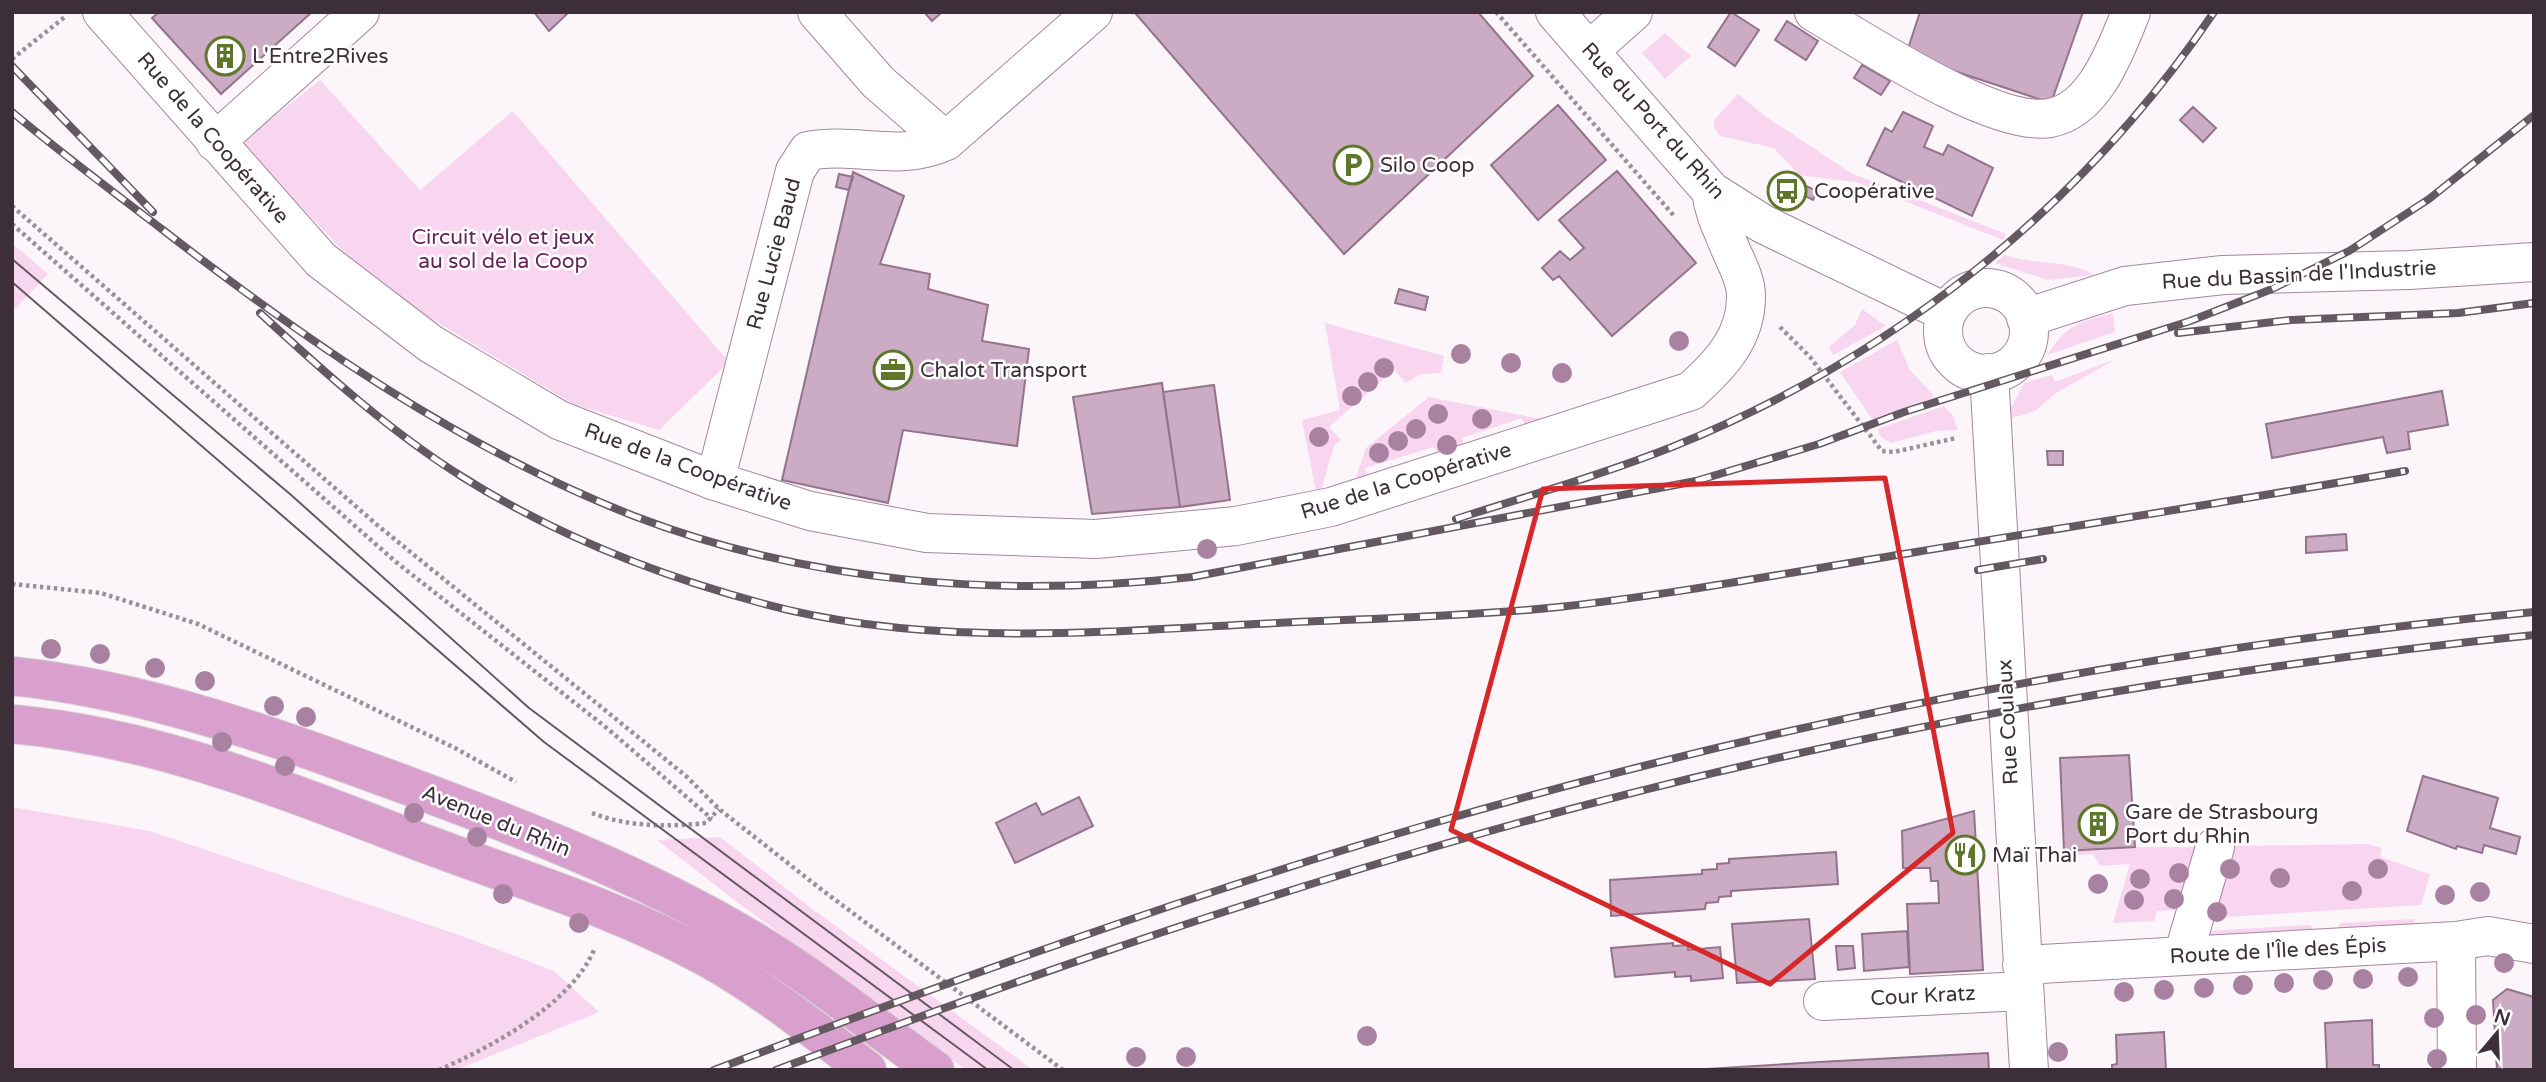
<svg xmlns="http://www.w3.org/2000/svg" width="2546" height="1082" font-family="'Varela Round',sans-serif">
  <rect width="100%" height="100%" fill="#fcf5fa"/>
  <!-- green -->
  <path fill="#f9d6f0" d="M1665 33 1691 56 1665 79 1642 53Z
    M320 80 420 190 513 111 729 362 659 430 573 404 374 284 241 143Z
    M1738 94 1765 116 1851 173 2006 234 2003 240 1856 182 1799 175 1774 148 1720 136 1714 128V120Z
    M12 243 48 274 16 308 12 305Z
    M2004 255C2035 265 2068 259 2094 275L2048 280 1995 263Z
    M1862 309 1886 326 1833 355 1829 347 1855 325Z
    M2113 313 2115 332 2047 355C2067 325 2078 322 2113 313Z
    M1325 323 1444 356 1441 373 1421 374 1406 383 1394 370 1329 427 1341 440 1334 446 1320 494 1315 487 1302 420 1340 410Z
    M1897 340 1910 370 1935 397 1872 419 1840 372Z
    M2116 359 2056 393 2035 411 2005 420 2024 383 2052 375 2055 382Z
    M1429 397 1556 422 1527 432 1522 418 1462 438 1466 451 1439 460 1434 447 1365 468 1369 482 1353 486 1366 448Z
    M1944 406 1953 416 1958 430 1936 431 1891 443 1881 437 1877 429Z
    M12 807 150 831 462 936 554 971 599 1012 456 1070H12Z
    M720 837 811 908 1033 1070H966L737 902 657 840Z
    M2367 844 2382 848 2380 857 2430 874 2421 905 2209 918 2230 846Z
    M2135 847H2200L2182 910 2157 911 2154 921 2113 923 2130 864 2100 866 2093 854 2065 856 2064 851Z
    M2414 919 2415 925 2338 929 2340 923Z
    M2310 925 2314 930 2204 937 2205 931Z"/>
  <!-- building -->
  <path fill="#ccacc4" stroke="#93748b" stroke-width="2" d="M159 12H312L221 94 152 18Z
    M534 12H569L549 31Z
    M924 12H942L932 21Z
    M1138 12H1478L1533 76 1344 254 1136 14Z
    M1731 12 1759 30 1735 66 1708 47Z
    M1920 12H2083L2051 103 1906 55Z
    M1787 21 1818 41 1806 60 1775 40Z
    M1862 65 1890 81 1881 95 1854 78Z
    M1558 105 1606 160 1538 220 1491 165Z
    M2193 107 2216 128 2203 142 2180 120Z
    M1903 112 1933 126 1924 147 1943 155 1948 145 1993 168 1972 216 1867 165 1885 128 1892 132Z
    M1617 171 1696 263 1612 336 1559 276 1553 280 1542 268 1560 251 1570 260 1584 248 1559 220Z
    M853 172 904 196 880 264 930 274 928 289 988 305 982 341 1029 349 1017 446 903 430 888 503 782 480Z
    M839 174 853 177 849 190 836 187Z
    M1795 181 1817 191 1813 200 1791 189Z
    M1399 289 1428 297 1425 310 1395 303Z
    M1162 383 1180 507 1092 514 1073 397Z
    M1214 385 1230 500 1180 507 1163 392Z
    M2442 391 2448 425 2408 432 2410 449 2387 453 2383 437 2272 458 2266 424Z
    M2047 451H2063V465H2048Z
    M2346 534 2347 550 2306 553V537Z
    M2129 755 2135 847 2064 851 2060 758Z
    M2423 776 2498 798 2490 828 2520 837 2516 854 2484 845 2482 853 2457 846 2456 849 2407 831Z
    M1079 797 1093 826 1015 863 996 823 1036 803 1042 815Z
    M1974 811 1983 970 1910 974 1907 904 1939 903 1938 881H1931L1930 868H1903L1902 831Z
    M1836 852 1838 884 1731 891V896L1719 897 1718 902 1706 903 1705 909 1611 916 1610 880 1702 874V870L1717 869V864L1729 863V859Z
    M1809 919 1815 979 1737 983 1732 924Z
    M1907 931 1909 967 1864 971 1862 934Z
    M1673 943V946L1688 945V950L1720 947 1723 978 1691 981V976L1675 977V972L1615 977 1611 948Z
    M1836 946H1853L1855 968 1838 970Z
    M2507 989 2534 997V1070H2497L2493 1000Z
    M2372 1020 2373 1065H2379V1070H2327L2325 1023Z
    M2164 1032 2166 1070H2112V1065L2117 1064 2116 1035Z
    M1988 1053 1989 1070H1690L1819 1062Z"/>
  <g fill="none" stroke-linecap="round" stroke-linejoin="round">
    <defs>
      <path id="minor" d="M102 12 321 260 431 344 559 420 715 481 810 511 927 533 1096 539 1236 526 1331 507 1691 391C1720 365 1747 337 1746 295 1746 280 1736 262 1730 248 1722 228 1714 214 1711 191
        M817 12 878 82 946 141
        M1555 12 1711 191 1763 224 1947 313
        M1814 12C1864 41 1994 128 2050 118 2095 110 2116 49 2131 12
        M1589 51 1633 12
        M215 142 360 12
        M1943 331a43 43 0 1 1 86 0a43 43 0 1 1-86 0Z
        M2026 318 2125 286 2223 275 2409 270 2534 262
        M1989 373 2029 1070
        M715 481 795 171 808 151C858 142 898 163 946 141L1093 12
        M2456 941 2457 1070
        M2183 956 2215 847
        M2022 965 2456 941 2488 936 2534 944
        M1823 1001 2023 991"/>
      <path id="major" d="M12 676C148 690 275 737 403 784 521 828 641 874 750 939 814 977 874 1026 935 1070
        M12 724C149 736 275 786 402 835 503 874 607 904 702 955 760 986 814 1030 867 1070"/>
    </defs>
    <!-- minor casing -->
    <use href="#minor" stroke="#a6879e" stroke-width="40"/>
    <!-- major casing -->
    <use href="#major" stroke="#d4d1d3" stroke-width="40"/>
    <!-- path -->
    <path stroke="#9a9098" stroke-width="4.5" stroke-dasharray="3.5 3.5" stroke-linecap="butt" d="M1496 12 1675 217
      M12 59 66 16
      M12 206 376 524 686 776 719 809 822 890 1063 1070
      M12 224 396 562 608 729 712 819
      M1780 327 1810 357 1882 451 1894 452 1956 438
      M12 584 101 593 198 624 455 748 516 782
      M592 813C628 827 668 827 706 823L719 809
      M439 1070C493 1046 570 1005 594 950"/>
    <!-- minor -->
    <use href="#minor" stroke="#fff" stroke-width="38"/>
    <!-- major -->
    <use href="#major" stroke="#d9a0cd" stroke-width="38"/>
    <!-- tram -->
    <path stroke="#645961" stroke-width="2" d="M12 259 290 494 529 708 1014 1070
      M12 282 544 742 988 1070"/>
    <defs>
      <path id="rail" d="M12 66 153 212
        M12 112C61 153 112 191 163 230 309 343 461 448 634 516 811 584 1005 598 1192 577L1696 481 1819 444 1904 412 2190 321 2272 289 2349 251 2429 199 2534 115
        M260 313C323 371 388 430 461 476 553 534 657 575 761 603 921 647 1091 633 1255 624 1356 619 1458 617 1559 607 1678 594 1797 571 1916 552 2079 525 2242 500 2405 471
        M2178 333 2291 320 2458 313 2534 303
        M1456 519C1528 496 1601 475 1672 447 1891 359 2082 208 2214 12
        M1978 570 2043 559
        M714 1070C951 981 1188 895 1430 824 1789 719 2161 648 2534 612
        M776 1070C995 988 1216 910 1441 845 1798 741 2165 673 2534 635"/>
    </defs>
    <!-- rail casing -->
    <use href="#rail" stroke="#645961" stroke-width="8"/>
    <!-- rail -->
    <use href="#rail" stroke="#fff" stroke-width="5" stroke-dasharray="16" stroke-linecap="butt"/>
  </g>
  <!-- trees -->
  <g fill="#a982a1">
    <circle cx="1679" cy="341" r="10"/>
    <circle cx="1461" cy="354" r="10"/>
    <circle cx="1511" cy="363" r="10"/>
    <circle cx="1384" cy="368" r="10"/>
    <circle cx="1562" cy="373" r="10"/>
    <circle cx="1368" cy="382" r="10"/>
    <circle cx="1352" cy="396" r="10"/>
    <circle cx="1438" cy="414" r="10"/>
    <circle cx="1482" cy="419" r="10"/>
    <circle cx="1416" cy="429" r="10"/>
    <circle cx="1319" cy="437" r="10"/>
    <circle cx="1398" cy="441" r="10"/>
    <circle cx="1447" cy="445" r="10"/>
    <circle cx="1379" cy="453" r="10"/>
    <circle cx="1207" cy="549" r="10"/>
    <circle cx="51" cy="649" r="10"/>
    <circle cx="100" cy="654" r="10"/>
    <circle cx="155" cy="668" r="10"/>
    <circle cx="205" cy="681" r="10"/>
    <circle cx="274" cy="706" r="10"/>
    <circle cx="306" cy="717" r="10"/>
    <circle cx="222" cy="742" r="10"/>
    <circle cx="285" cy="766" r="10"/>
    <circle cx="414" cy="813" r="10"/>
    <circle cx="477" cy="837" r="10"/>
    <circle cx="2230" cy="869" r="10"/>
    <circle cx="2378" cy="869" r="10"/>
    <circle cx="2179" cy="873" r="10"/>
    <circle cx="2280" cy="878" r="10"/>
    <circle cx="2140" cy="879" r="10"/>
    <circle cx="2098" cy="884" r="10"/>
    <circle cx="2352" cy="891" r="10"/>
    <circle cx="2480" cy="892" r="10"/>
    <circle cx="503" cy="894" r="10"/>
    <circle cx="2445" cy="895" r="10"/>
    <circle cx="2174" cy="899" r="10"/>
    <circle cx="2134" cy="900" r="10"/>
    <circle cx="2217" cy="912" r="10"/>
    <circle cx="579" cy="923" r="10"/>
    <circle cx="2504" cy="963" r="10"/>
    <circle cx="2408" cy="977" r="10"/>
    <circle cx="2363" cy="979" r="10"/>
    <circle cx="2323" cy="980" r="10"/>
    <circle cx="2284" cy="983" r="10"/>
    <circle cx="2243" cy="985" r="10"/>
    <circle cx="2204" cy="988" r="10"/>
    <circle cx="2164" cy="990" r="10"/>
    <circle cx="2124" cy="992" r="10"/>
    <circle cx="2476" cy="1015" r="10"/>
    <circle cx="2434" cy="1018" r="10"/>
    <circle cx="1367" cy="1036" r="10"/>
    <circle cx="2058" cy="1052" r="10"/>
    <circle cx="1136" cy="1057" r="10"/>
    <circle cx="1186" cy="1057" r="10"/>
    <circle cx="2437" cy="1059" r="10"/>
  </g>
  <!-- marked area -->
  <path fill="none" stroke="#d62828" stroke-width="5" stroke-linejoin="round" d="M1885 478 1953 833 1770 984 1451 830 1543 489Z"/>
  <!-- icons -->
  <defs>
    <symbol id="building-ring" viewBox="-11 -11 22 22"><circle r="9.5" fill="#fff" stroke="#5e772a" stroke-width="1.5"/><path d="M-4-6H4V6H1V3H-1V6H-4ZM-2.5-4.3h1.7v1.8h-1.7ZM.8-4.3h1.7v1.8H.8ZM-2.5-1h1.7V.8h-1.7ZM.8-1h1.7V.8H.8Z" fill="#5e772a"/></symbol>
    <symbol id="parking-ring" viewBox="-11 -11 22 22"><circle r="9.5" fill="#fff" stroke="#5e772a" stroke-width="1.5"/><path d="M-3.5-5.5H1a3.5 3.5 0 0 1 0 7H-1V5.5H-3.5ZM-1-3.4V-.6H.8a1.4 1.4 0 0 0 0-2.8Z" fill="#5e772a"/></symbol>
    <symbol id="bus-ring" viewBox="-11 -11 22 22"><circle r="9.5" fill="#fff" stroke="#5e772a" stroke-width="1.5"/><path d="M-5-6H5V4H4V6H2V4H-2V6H-4V4H-5ZM-3.5-4V0h7V-4ZM-3.5 1.2v1.5H-2V1.2ZM2 1.2v1.5H3.5V1.2Z" fill="#5e772a"/></symbol>
    <symbol id="office-ring" viewBox="-11 -11 22 22"><circle r="9.5" fill="#fff" stroke="#5e772a" stroke-width="1.5"/><path d="M-6-3h4V-5.5h4V-3h4V5H-6ZM-1-4.5V-3h2v-1.5ZM-6 0V1H6V0Z" fill="#5e772a"/></symbol>
    <symbol id="restaurant-ring" viewBox="-11 -11 22 22"><circle r="9.5" fill="#fff" stroke="#5e772a" stroke-width="1.5"/><path d="M-5-6h1v4h1v-4h1v4h1v-4h1v5L-1.5 .5V6h-2V.5L-5-1ZM5-6V6H3V1.5H1.5Q1.5-4 5-6Z" fill="#5e772a"/></symbol>
  </defs>
  <g fill-rule="evenodd">
    <use href="#building-ring" x="203" y="34" width="44" height="44"/>
    <use href="#parking-ring" x="1331" y="143" width="44" height="44"/>
    <use href="#bus-ring" x="1765" y="169" width="44" height="44"/>
    <use href="#office-ring" x="871" y="348" width="44" height="44"/>
    <use href="#building-ring" x="2076" y="802" width="44" height="44"/>
    <use href="#restaurant-ring" x="1943" y="833" width="44" height="44"/>
  </g>
  <g text-anchor="middle" dominant-baseline="central" stroke-width="5" stroke-linejoin="round" paint-order="stroke">
    <!-- poi labels -->
    <g font-size="21" fill="#3c2f39" stroke="#fff" text-anchor="start">
      <text x="252" y="56">L'Entre2Rives</text>
      <text x="1380" y="165">Silo Coop</text>
      <text x="1814" y="191">Coopérative</text>
      <text x="920" y="370">Chalot Transport</text>
      <text x="2125" y="812">Gare de Strasbourg<tspan x="2125" dy="24">Port du Rhin</tspan></text>
      <text x="1992" y="855">Maï Thai</text>
    </g>
    <!-- street labels -->
    <g font-size="21" fill="#3c2f39" stroke="#fff">
      <text transform="translate(1653 121) rotate(48)">Rue du Port du Rhin</text>
      <text transform="translate(213 138) rotate(49)">Rue de la Coopérative</text>
      <text transform="translate(774 254) rotate(-75)">Rue Lucie Baud</text>
      <text transform="translate(2299 275) rotate(-3)">Rue du Bassin de l'Industrie</text>
      <text transform="translate(688 467) rotate(20)">Rue de la Coopérative</text>
      <text transform="translate(1406 481) rotate(-17)">Rue de la Coopérative</text>
      <text transform="translate(2008 722) rotate(-93)">Rue Coulaux</text>
      <text transform="translate(496 821) rotate(22)">Avenue du Rhin</text>
      <text transform="translate(2278 951) rotate(-3)">Route de l'Île des Épis</text>
      <text transform="translate(1923 996) rotate(-3)">Cour Kratz</text>
    </g>
    <!-- park labels -->
    <g font-size="21" fill="#652359" stroke="#fff">
      <text x="503" y="237">Circuit vélo et jeux<tspan x="503" dy="24">au sol de la Coop</tspan></text>
    </g>
  </g>
  <!-- border -->
  <rect width="2546" height="1082" fill="none" stroke="#3c2f39" stroke-width="28"/>
  <!-- north arrow -->
  <g transform="translate(2497 1033) rotate(19)" stroke="#ffffff" stroke-width="5" paint-order="stroke">
  <path d="M0-5L12 26L0 18L-12 26Z" fill="#3c2f39"/>
  <text y="-10" font-size="19" font-weight="bold" text-anchor="middle" fill="#3c2f39">N</text>
  </g>
</svg>
